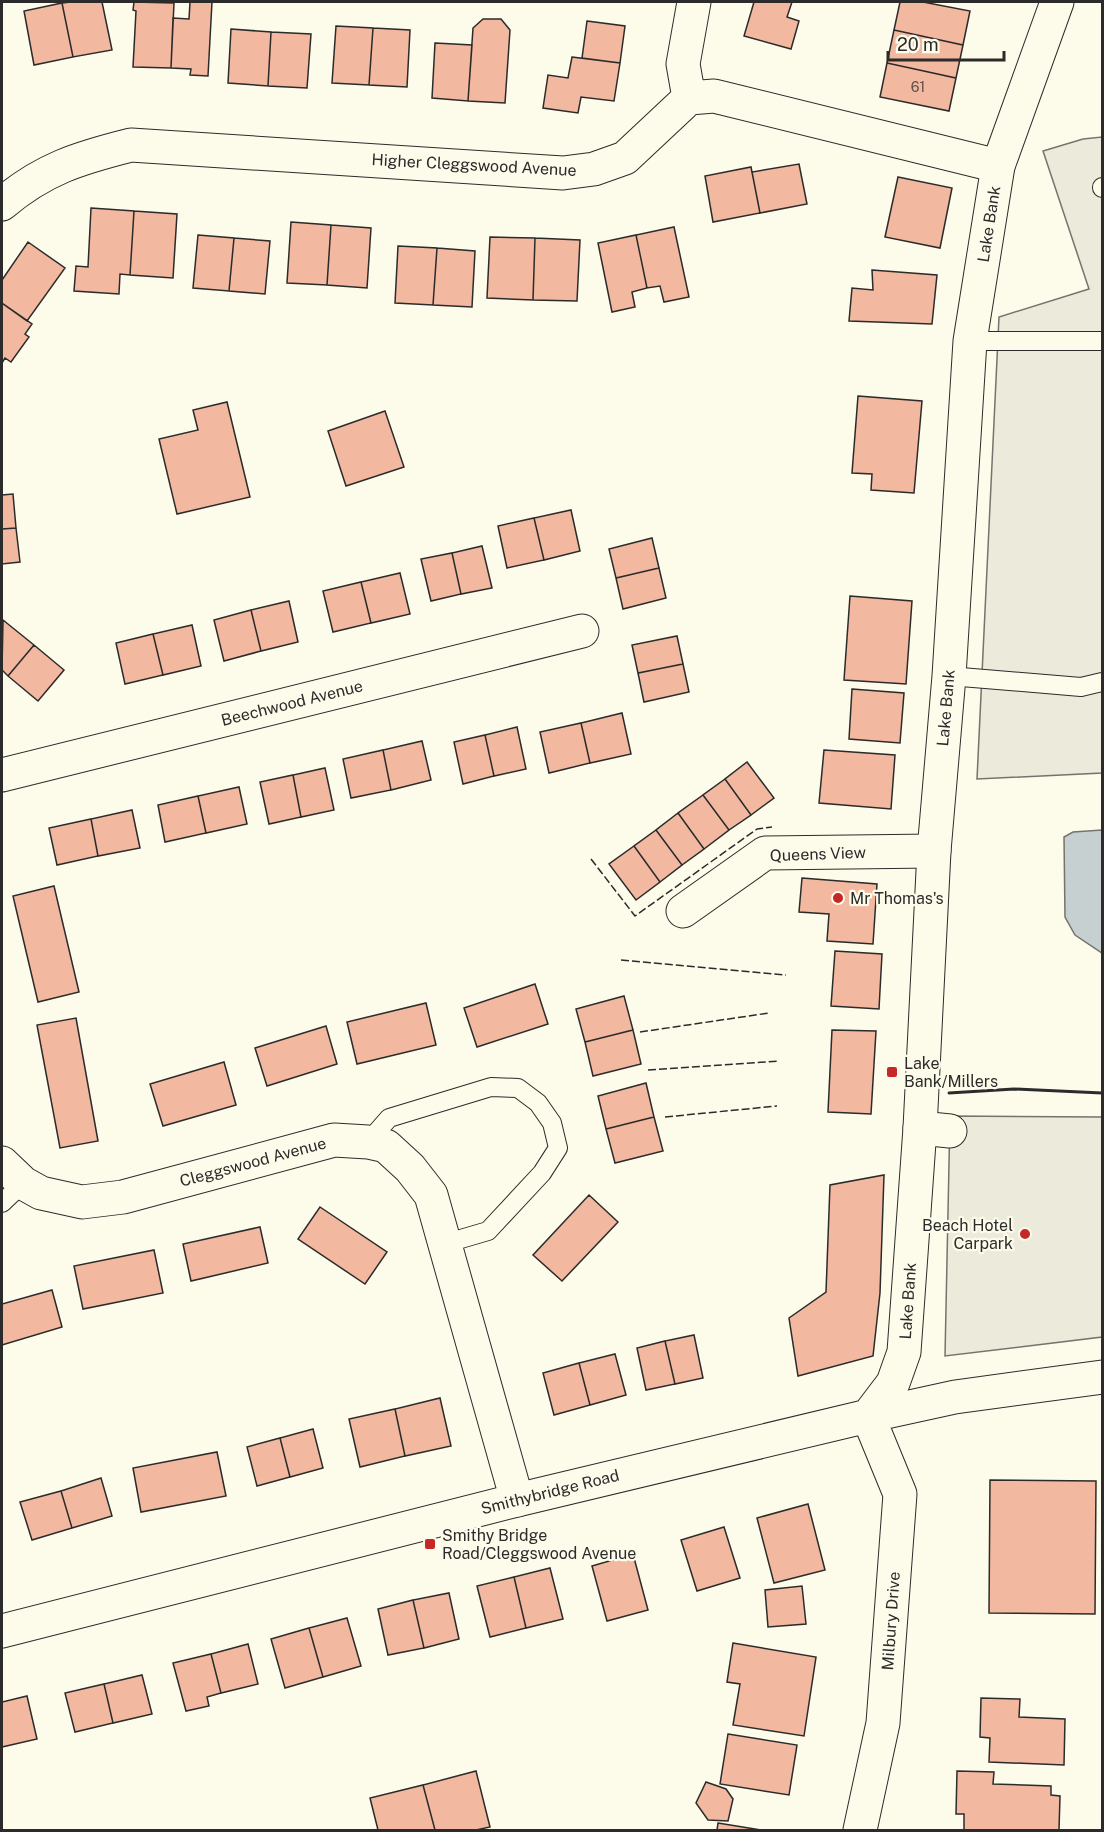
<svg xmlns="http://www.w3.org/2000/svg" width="1104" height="1832" font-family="'Public Sans',sans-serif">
  <rect width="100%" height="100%" fill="#fdfbea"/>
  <!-- parking -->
  <path fill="#eceadb" stroke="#74746e" stroke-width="1.5" d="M1102 137V773L977 779 999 317 1089 289 1043 151 1083 139Z
    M950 1116 1102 1117V1337L945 1356Z"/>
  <!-- water -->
  <path fill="#c7d0d0" stroke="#74746e" stroke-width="1.5" d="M1102 830V953L1075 935 1065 917 1064 837 1073 832Z"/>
  <!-- building -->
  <path fill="#f2b8a0" stroke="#2b2b2b" stroke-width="1.5" d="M71 2H102L112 50 73 57 62 3Z
    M134 2 174 3 171 68 133 67 136 11 133 10Z
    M190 2H212L208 76 190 75 191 69 171 68 173 18 189 19Z
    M754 2H792L787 17 799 21 791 49 744 36Z
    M900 2H923L970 11 963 45 894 30Z
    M62 3 73 57 34 65 24 11Z
    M483 19H501L510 30 505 103 468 101 473 28Z
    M587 21 625 26 620 63 582 58Z
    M336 26 373 28 369 85 332 83Z
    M373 28 410 30 407 87 369 85Z
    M231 29 271 32 268 86 228 83Z
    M894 30 963 45 956 78 887 63Z
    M271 32 311 34 307 88 268 86Z
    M435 43 472 45 468 101 432 98Z
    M572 57 620 63 614 101 581 97 578 113 543 108 548 75 568 78Z
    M887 63 956 78 949 111 880 97Z
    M799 164 807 204 760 213 752 172Z
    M751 167 760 213 713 222 705 176Z
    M898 177 952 188 940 248 885 237Z
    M91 208 134 211 130 275 120 274 119 294 74 291 76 266 88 267Z
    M134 211 177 214 173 278 130 275Z
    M291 222 331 225 327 285 287 283Z
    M331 225 371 228 367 288 327 285Z
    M674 227 689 297 664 302 660 286 647 288 636 235Z
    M198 235 234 238 229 291 193 288Z
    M636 235 647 288 632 292 635 307 612 312 598 243Z
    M490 237 535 238 533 300 487 298Z
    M234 238 270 241 265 294 229 291Z
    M535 238 580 240 577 301 533 300Z
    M28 242 65 268 27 321 2 303V280Z
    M398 246 437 248 433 305 395 303Z
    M437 248 475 251 472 307 433 305Z
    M872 270 937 275 932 324 849 321 852 288 873 290Z
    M2 303 32 324 25 334 29 337 11 362 5 358 2 363Z
    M858 396 922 401 914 493 871 490 872 474 852 473Z
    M227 402 250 497 177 514 159 439 198 430 193 410Z
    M385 411 404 467 346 486 328 431Z
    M13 494 16 528 2 529V495Z
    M571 510 580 551 544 560 534 518Z
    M534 518 544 560 507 568 498 526Z
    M16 528 20 562 2 564V529Z
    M652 538 659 568 616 578 609 549Z
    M482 546 492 588 461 594 452 553Z
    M452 553 461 594 431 601 421 559Z
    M659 568 666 598 623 609 616 578Z
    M400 573 410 614 371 623 361 582Z
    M361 582 371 623 333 632 323 591Z
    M850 596 912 601 906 684 844 680Z
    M289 601 298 642 261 651 251 610Z
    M251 610 261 651 224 661 214 620Z
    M3 620 34 645 8 676 2 670Z
    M192 625 201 666 163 675 153 634Z
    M153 634 163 675 125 684 116 643Z
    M677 636 683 664 638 673 632 645Z
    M34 645 64 670 38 701 8 676Z
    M683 664 689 692 644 702 638 673Z
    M852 689 904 693 900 743 849 739Z
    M622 713 631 754 590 763 581 723Z
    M581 723 590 763 549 773 540 732Z
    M517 727 526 769 494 776 485 735Z
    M485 735 494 776 463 784 454 742Z
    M422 741 431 780 391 790 383 750Z
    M383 750 391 790 351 798 343 759Z
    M824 750 895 755 891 809 819 803Z
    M747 762 774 798 751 815 725 779Z
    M325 768 334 810 301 817 293 775Z
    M293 775 301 817 269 824 260 782Z
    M725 779 751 815 729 830 703 795Z
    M239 787 247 824 206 833 198 796Z
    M703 795 729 830 704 849 678 813Z
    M198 796 206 833 165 842 158 805Z
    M132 810 140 848 98 856 91 819Z
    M678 813 704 849 682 865 656 830Z
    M91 819 98 856 57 865 49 828Z
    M656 830 682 865 660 882 634 846Z
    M634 846 660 882 636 900 609 864Z
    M802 878 877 884 873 944 827 941 829 914 799 912Z
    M54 886 79 992 38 1002 13 896Z
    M835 951 882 954 879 1009 831 1006Z
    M535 984 548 1024 477 1047 464 1008Z
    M624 996 633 1030 585 1042 576 1009Z
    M426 1003 436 1045 357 1064 347 1022Z
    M76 1018 98 1141 60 1148 37 1025Z
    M326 1026 337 1064 267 1086 255 1048Z
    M633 1030 641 1064 593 1076 585 1042Z
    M832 1030 876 1031 871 1114 828 1112Z
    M224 1062 236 1105 163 1126 150 1084Z
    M646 1083 654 1117 606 1129 598 1096Z
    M654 1117 663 1151 615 1163 606 1129Z
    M884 1175 880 1293 873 1356 798 1376 789 1318 826 1292 830 1185Z
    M589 1195 618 1222 562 1281 533 1255Z
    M320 1207 387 1252 365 1284 298 1239Z
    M260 1227 268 1263 191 1281 183 1244Z
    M154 1250 163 1293 83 1309 74 1266Z
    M52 1290 62 1327 2 1345V1304Z
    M694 1335 703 1378 675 1384 665 1341Z
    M665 1341 675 1384 646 1390 637 1348Z
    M615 1354 626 1395 590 1405 579 1363Z
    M579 1363 590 1405 554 1415 543 1373Z
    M440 1398 451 1446 405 1456 395 1409Z
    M395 1409 405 1456 360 1467 349 1419Z
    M313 1429 323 1468 290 1477 280 1438Z
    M280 1438 290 1477 257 1486 247 1447Z
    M217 1452 226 1496 141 1512 133 1468Z
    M101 1478 112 1516 72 1528 61 1491Z
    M990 1480 1096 1481 1095 1614 989 1613Z
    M61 1491 72 1528 32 1540 20 1502Z
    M808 1504 825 1570 774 1583 757 1518Z
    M724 1527 740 1578 697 1591 681 1540Z
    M633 1554 648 1610 607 1621 592 1566Z
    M550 1568 563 1619 526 1628 514 1577Z
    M514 1577 526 1628 490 1637 477 1586Z
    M802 1586 806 1624 768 1627 765 1590Z
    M449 1593 459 1639 424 1648 413 1600Z
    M413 1600 424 1648 388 1655 378 1609Z
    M347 1618 361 1666 323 1677 309 1628Z
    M309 1628 323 1677 285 1688 271 1639Z
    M733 1643 816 1657 804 1736 733 1725 740 1684 727 1682Z
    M248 1644 258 1684 221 1693 211 1654Z
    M211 1654 221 1693 207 1697 209 1706 186 1711 173 1663Z
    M142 1675 152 1714 113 1723 104 1684Z
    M104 1684 113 1723 75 1732 65 1693Z
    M27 1696 37 1739 2 1747V1702Z
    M981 1698 1020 1699 1019 1717 1065 1719 1064 1765 989 1762 990 1738 980 1737Z
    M728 1734 797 1745 789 1795 720 1784Z
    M476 1771 490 1827 476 1830H435L423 1785Z
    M957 1771 994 1772 993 1784 1051 1786V1795L1060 1796 1059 1830H964V1814H956Z
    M706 1782 726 1789 733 1799 728 1821 708 1820 696 1803Z
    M423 1785 435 1830H378L370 1798Z
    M718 1823 761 1830H717Z"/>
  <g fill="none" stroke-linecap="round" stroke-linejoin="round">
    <defs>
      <path id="service" d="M1102 187V188
        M970 341H1102
        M949 676 1081 687 1102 682
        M368 1142 389 1118 491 1087 518 1088 538 1103 552 1123 558 1148 542 1173 488 1231 447 1243
        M2 1203 23 1183"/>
      <path id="minor" d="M689 98 683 64 694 2
        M2 204C43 169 79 158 131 145L563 173 594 169 625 158 689 98 714 96 998 166
        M2 775 582 631
        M683 911 765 853 934 851
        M920 1128 950 1131
        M2 1163 23 1183 41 1193 82 1202 123 1197 334 1140 368 1142 386 1146 410 1168 431 1195 517 1500
        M860 1830 883 1723 900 1494 868 1416 955 1397 1102 1377"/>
      <path id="secondary" d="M2 1631 517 1500 868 1416 893 1383 904 1352 920 1128 934 851 949 676 970 341 998 166 1057 2"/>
    </defs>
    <!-- service casing -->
    <use href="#service" stroke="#2b2b2b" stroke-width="20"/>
    <!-- minor casing -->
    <use href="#minor" stroke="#2b2b2b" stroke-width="35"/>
    <!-- secondary casing -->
    <use href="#secondary" stroke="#2b2b2b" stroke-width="35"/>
    <!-- service -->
    <use href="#service" stroke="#fdfbea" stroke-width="18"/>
    <!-- minor -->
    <use href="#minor" stroke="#fdfbea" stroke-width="33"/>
    <!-- secondary -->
    <use href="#secondary" stroke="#fdfbea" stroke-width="33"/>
    <!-- fence -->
    <path stroke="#2b2b2b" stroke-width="1.5" stroke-dasharray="8 3" stroke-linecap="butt" d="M591 859 635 916 757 829 772 827
      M621 960 786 975
      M640 1032 769 1013
      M648 1070 779 1061
      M665 1117 777 1106"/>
    <!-- wall -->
    <path stroke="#2b2b2b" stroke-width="3" d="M949 1093 1014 1089 1102 1093"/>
  </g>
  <!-- markers -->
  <g fill="#c62828" stroke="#fdfbea" stroke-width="2">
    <circle cx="838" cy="898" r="6"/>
    <rect x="886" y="1066" width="12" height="12" rx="3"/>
    <circle cx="1025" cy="1234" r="6"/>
    <rect x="424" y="1538" width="12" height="12" rx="3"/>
  </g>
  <g text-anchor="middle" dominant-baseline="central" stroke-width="4.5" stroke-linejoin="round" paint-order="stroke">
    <!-- number labels -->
    <g font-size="14" fill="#5d4e48">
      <text x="918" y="87">61</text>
    </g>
    <!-- street labels -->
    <g font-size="16" fill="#2b2b2b" stroke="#fdfbea">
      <text transform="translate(474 165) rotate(3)">Higher Cleggswood Avenue</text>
      <text transform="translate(989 224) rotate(-81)">Lake Bank</text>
      <text transform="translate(292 703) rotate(-14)">Beechwood Avenue</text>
      <text transform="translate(946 708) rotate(-85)">Lake Bank</text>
      <text transform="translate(818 854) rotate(-2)">Queens View</text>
      <text transform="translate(253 1162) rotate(-15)">Cleggswood Avenue</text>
      <text transform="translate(908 1301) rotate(-86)">Lake Bank</text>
      <text transform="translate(550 1492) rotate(-14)">Smithybridge Road</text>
      <text transform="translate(891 1621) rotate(-86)">Milbury Drive</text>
    </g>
    <!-- poi labels -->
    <g font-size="16" fill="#2b2b2b" stroke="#fdfbea" text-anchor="start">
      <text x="850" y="898">Mr Thomas's</text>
      <text x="904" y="1063">Lake<tspan x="904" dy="18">Bank/Millers</tspan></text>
      <text x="1013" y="1225" text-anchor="end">Beach Hotel<tspan x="1013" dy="18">Carpark</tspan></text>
      <text x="442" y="1535">Smithy Bridge<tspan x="442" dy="18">Road/Cleggswood Avenue</tspan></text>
    </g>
  </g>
  <!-- border -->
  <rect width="1104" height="1832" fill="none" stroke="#2b2b2b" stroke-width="6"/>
  <!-- scale -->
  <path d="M888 51v9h116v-9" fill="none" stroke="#2b2b2b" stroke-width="3"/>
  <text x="897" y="51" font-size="18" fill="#2b2b2b" stroke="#fdfbea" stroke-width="4.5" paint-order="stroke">20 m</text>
</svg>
